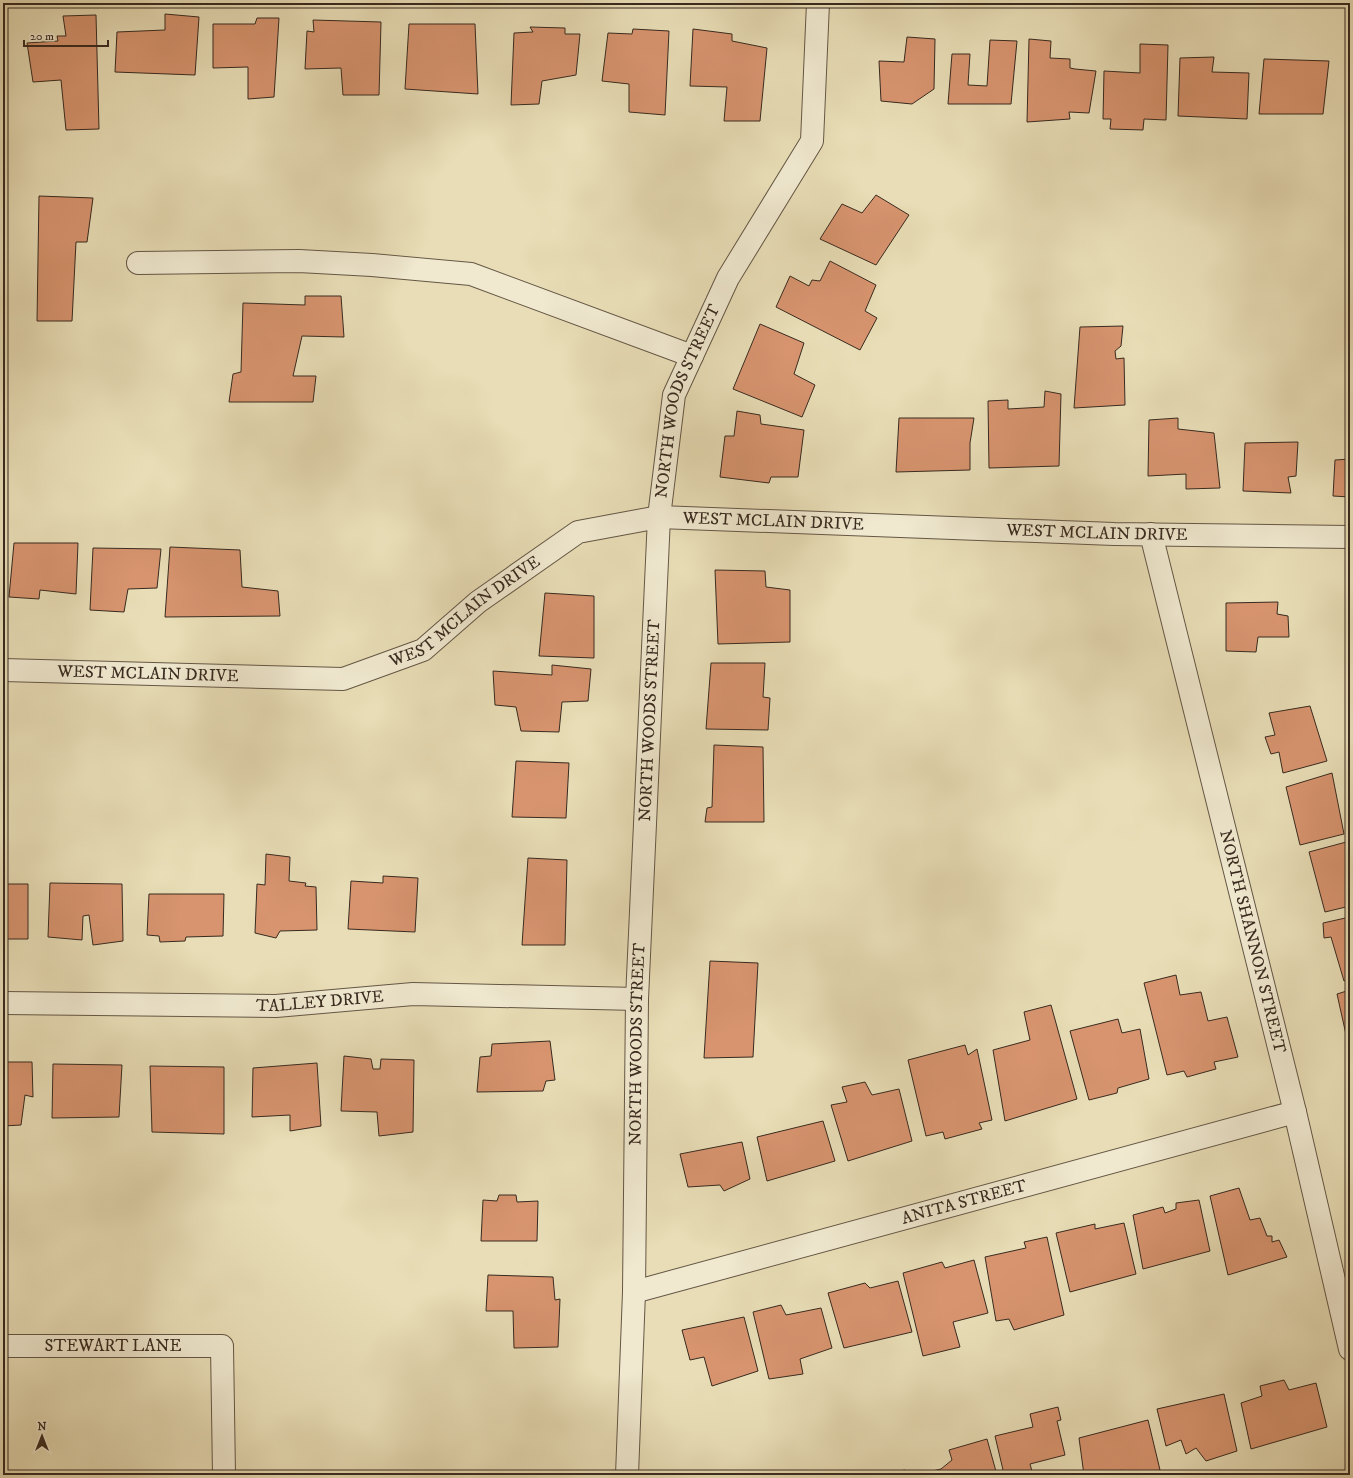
<svg xmlns="http://www.w3.org/2000/svg" width="1353" height="1478" font-family="'IM FELL DW Pica',serif">
  <rect width="100%" height="100%" fill="#e8ddb6"/>
  <filter id="stains"><feTurbulence type="fractalNoise" baseFrequency=".005" numOctaves="4"/><feColorMatrix values="0 0 0 0 .2 0 0 0 0 .09 0 0 0 0 .02 0 0 0 .5 -.17"/></filter>
  <radialGradient id="worn" r=".72"><stop offset=".6" stop-color="#630" stop-opacity="0"/><stop offset="1" stop-color="#630" stop-opacity=".3"/></radialGradient>
  <!-- building -->
  <path fill="#d7946f" stroke="#382a1f" d="M165 14 199 17 195 75 115 72 117 32 165 30Z
    M96 15 99 129 66 130 61 80 33 82 27 43 58 41 57 36H66L63 16Z
    M257 18H279L274 97 248 99V67L213 68V24H255Z
    M313 20 381 22 379 95H343L341 68 305 69 307 31 314 32Z
    M409 24H475L478 94 405 89Z
    M530 27 565 28V34H580L576 75 542 81 539 104 511 105 514 33 533 32Z
    M633 29 669 31 665 115 629 112V84L602 81 608 33 632 34Z
    M693 29 732 34V41L767 48 760 121H724L727 87 690 86Z
    M907 37 935 39 934 89 912 104 881 101 879 61 904 62Z
    M1029 39 1051 41 1050 58 1070 59V68L1075 69 1096 71 1089 113 1069 112 1070 119 1027 122Z
    M990 40 1017 41 1011 104H948L952 54H970L968 85 987 86Z
    M1140 44 1168 45 1166 120 1144 119 1143 130 1110 129 1111 119H1103L1104 71 1140 73Z
    M1214 57 1212 72 1249 73 1247 119 1178 116 1180 58Z
    M1264 59 1329 61 1323 114H1259Z
    M876 195 909 215 876 265 820 239 842 204 862 213Z
    M39 196 93 198 87 242H76L72 321H37Z
    M830 261 876 285 865 311 877 318 860 350 776 307 790 276 809 286 812 280 820 281Z
    M305 296H341L344 337 302 336 293 376H316L313 402H229L233 374 241 372 243 303 305 305Z
    M760 324 804 343 794 374 815 385 802 417 733 389Z
    M1123 326 1121 346 1115 351 1116 359 1124 358 1125 405 1074 408 1080 327Z
    M1045 391 1061 394 1059 466 989 468 988 401 1008 400V409L1044 407Z
    M737 411 760 415 761 424 804 430 798 477H771L769 483 720 477 725 436H734Z
    M899 418H974L970 443V470L896 472Z
    M1178 418V429L1214 433 1220 488 1186 489V474L1148 476 1149 420Z
    M1298 442 1296 476 1288 477 1291 493 1243 491 1245 443Z
    M1350 459V497L1333 496 1335 460Z
    M14 543H78L76 594 40 590 39 599 9 597Z
    M170 547 240 550 242 587 278 591 280 616 165 617Z
    M93 548 161 549 157 588 128 589 124 612 90 610Z
    M715 570 765 571 766 587 790 590V642L718 644Z
    M545 593 594 596V658L539 656Z
    M1278 602 1277 614 1288 616 1289 637H1258L1256 652 1226 651V603Z
    M711 663H765L763 697 770 698 768 730 706 729Z
    M552 665 591 669 588 701 562 702 559 732 521 731 516 707 495 705 493 671 552 675Z
    M1310 706 1327 761 1283 773 1279 752 1271 754 1265 737 1275 735 1269 713Z
    M714 745 763 747 764 822H705L707 808 712 807Z
    M516 761 569 763 566 818 512 817Z
    M1332 773 1344 834 1300 845 1286 787Z
    M1350 841V906L1325 912 1309 852Z
    M266 854 290 857 289 881 306 883 305 886 316 887 317 930 280 931 276 938 255 933 257 884 265 885Z
    M528 858 567 860 565 945H522Z
    M383 876 418 878 415 932 348 929 351 881 383 883Z
    M50 883 122 884 123 941 93 945 89 915 83 916 82 940 48 937Z
    M3 884H28V939H3Z
    M149 894H224L223 936 186 937 185 941 160 942 159 936 147 935Z
    M1350 917V979L1344 981 1331 937 1324 938 1323 923Z
    M710 961 758 963 753 1057 704 1058Z
    M1176 975 1180 995 1201 992 1208 1021 1227 1017 1238 1057 1214 1062 1216 1069 1187 1077 1184 1071 1167 1075 1144 983Z
    M1350 990V1039H1347L1337 994Z
    M1051 1005 1077 1099 1005 1121 993 1050 1030 1040 1024 1012Z
    M1118 1019 1122 1033 1140 1029 1149 1079 1118 1088 1117 1093 1089 1100 1070 1031Z
    M550 1041 555 1080 546 1081 543 1091 477 1092 480 1057 491 1056 492 1044Z
    M965 1045 968 1055 977 1049 992 1120 979 1123 982 1129 945 1139 943 1132 926 1136 908 1060Z
    M344 1056 371 1059 373 1069H380L381 1059 414 1060 413 1132 379 1136 377 1112 341 1111Z
    M3 1062H32L33 1097 25 1095 21 1125 3 1126Z
    M317 1063 321 1126 290 1131V1115L252 1117 253 1068Z
    M53 1064 122 1065 119 1117 52 1118Z
    M150 1066 224 1067V1134L152 1132Z
    M865 1082 872 1095 899 1089 912 1141 848 1161 831 1105 847 1102 842 1087Z
    M823 1121 835 1161 767 1181 757 1137Z
    M742 1142 750 1179 724 1191 720 1185 688 1187 680 1154Z
    M1239 1188 1250 1220 1260 1218 1267 1236H1272V1242L1279 1240 1287 1257 1228 1275 1210 1196Z
    M499 1195H516L517 1202 538 1201 537 1241H481L483 1200 497 1201Z
    M1199 1200 1210 1251 1143 1269 1133 1215 1163 1207 1165 1213 1176 1209V1203Z
    M1124 1223 1136 1274 1070 1292 1056 1233 1095 1224V1229Z
    M1047 1237 1064 1315 1014 1330 1009 1319 996 1321 985 1257 1026 1248 1024 1242Z
    M974 1260 988 1313 953 1322 960 1347 923 1356 903 1273 942 1262 945 1268Z
    M488 1275 553 1277 555 1300 560 1299 558 1347 514 1348 513 1311H486Z
    M898 1281 912 1332 844 1348 828 1293 865 1283 870 1288Z
    M781 1305 786 1315 821 1308 832 1348 800 1359 803 1374 769 1379 753 1312Z
    M744 1317 758 1371 712 1386 704 1357 690 1360 682 1330Z
    M1284 1380 1289 1390 1316 1383 1327 1427 1251 1449 1241 1403 1262 1396 1260 1386Z
    M1224 1394 1237 1451 1206 1461 1196 1448 1186 1454 1181 1440 1166 1446 1157 1409Z
    M1058 1407 1061 1420 1057 1421 1065 1455 1030 1464 1033 1475H1001L1000 1473 1003 1470 995 1436 1033 1427 1030 1414Z
    M1148 1420 1160 1470 1141 1475H1127L1122 1470 1107 1475H1084L1079 1438Z
    M987 1439 997 1475H929L928 1472 941 1469 952 1460 949 1450Z
    M905 1470 906 1475H882Z"/>
  <g fill="none" stroke-linecap="round" stroke-linejoin="round">
    <defs>
      <g id="minor">
        <path d="M138 263 299 261 372 265 471 274 692 356"/>
        <path id="s1" d="M1151 534 1295 1112 1350 1349"/>
        <path id="s2" d="M3 670 343 679 423 650 478 602 578 532 659 517 1114 534 1350 537"/>
        <path id="s3" d="M3 1003 276 1006 413 994 637 999"/>
        <path id="s4" d="M634 1292 1295 1112"/>
        <path id="s5" d="M3 1346H222L224 1475"/>
        <path id="s6" d="M627 1475 634 1292 637 999 659 517 674 395 728 278 812 141 818 3"/>
      </g>
    </defs>
    <!-- minor casing -->
    <use href="#minor" stroke="#645745" stroke-width="24"/>
    <!-- minor -->
    <use href="#minor" stroke="#f0e9d0" stroke-width="22"/>
  </g>
  <g text-anchor="middle" dominant-baseline="central" stroke-width="3" stroke-linejoin="round" paint-order="stroke">
    <!-- street labels -->
    <g font-size="17" fill="#382a1f" stroke="#f0e9d0">
      <text stroke="none"><textPath href="#s6" startOffset="1079">NORTH WOODS STREET</textPath></text>
      <text stroke="none"><textPath href="#s2" startOffset="817">WEST MCLAIN DRIVE</textPath></text>
      <text stroke="none"><textPath href="#s2" startOffset="1141">WEST MCLAIN DRIVE</textPath></text>
      <text stroke="none"><textPath href="#s2" startOffset="481">WEST MCLAIN DRIVE</textPath></text>
      <text stroke="none"><textPath href="#s2" startOffset="145">WEST MCLAIN DRIVE</textPath></text>
      <text stroke="none"><textPath href="#s6" startOffset="755">NORTH WOODS STREET</textPath></text>
      <text stroke="none"><textPath href="#s1" startOffset="420">NORTH SHANNON STREET</textPath></text>
      <text stroke="none"><textPath href="#s3" startOffset="317">TALLEY DRIVE</textPath></text>
      <text stroke="none"><textPath href="#s6" startOffset="431">NORTH WOODS STREET</textPath></text>
      <text stroke="none"><textPath href="#s4" startOffset="342">ANITA STREET</textPath></text>
      <text stroke="none"><textPath href="#s5" startOffset="110">STEWART LANE</textPath></text>
    </g>
  </g>
  <!-- margin -->
  <rect width="1353" height="1478" fill="none" stroke="#e8ddb6" stroke-width="16"/>
  <rect x="4" y="4" width="1345" height="1470" fill="none" stroke="#382a1f" stroke-width="2"/>
  <rect x="8" y="8" width="1337" height="1462" fill="none" stroke="#382a1f"/>
  <!-- north arrow -->
  <g transform="translate(42 1436)" stroke="#f0e9d0" stroke-width="3" paint-order="stroke">
  <path d="M0-3L7 15L0 10L-7 15Z" fill="#382a1f"/>
  <text y="-6" font-size="11" font-weight="bold" text-anchor="middle" fill="#382a1f">N</text>
  </g>
  <!-- scale -->
  <path d="M24 40v6h84v-6" fill="none" stroke="#382a1f" stroke-width="2"/>
  <text x="30" y="40" font-size="12" fill="#382a1f" stroke="#f0e9d0" stroke-width="3" paint-order="stroke">20 m</text>
  <rect width="100%" height="100%" filter="url(#stains)"/>
  <rect width="100%" height="100%" fill="url(#worn)"/>
</svg>
